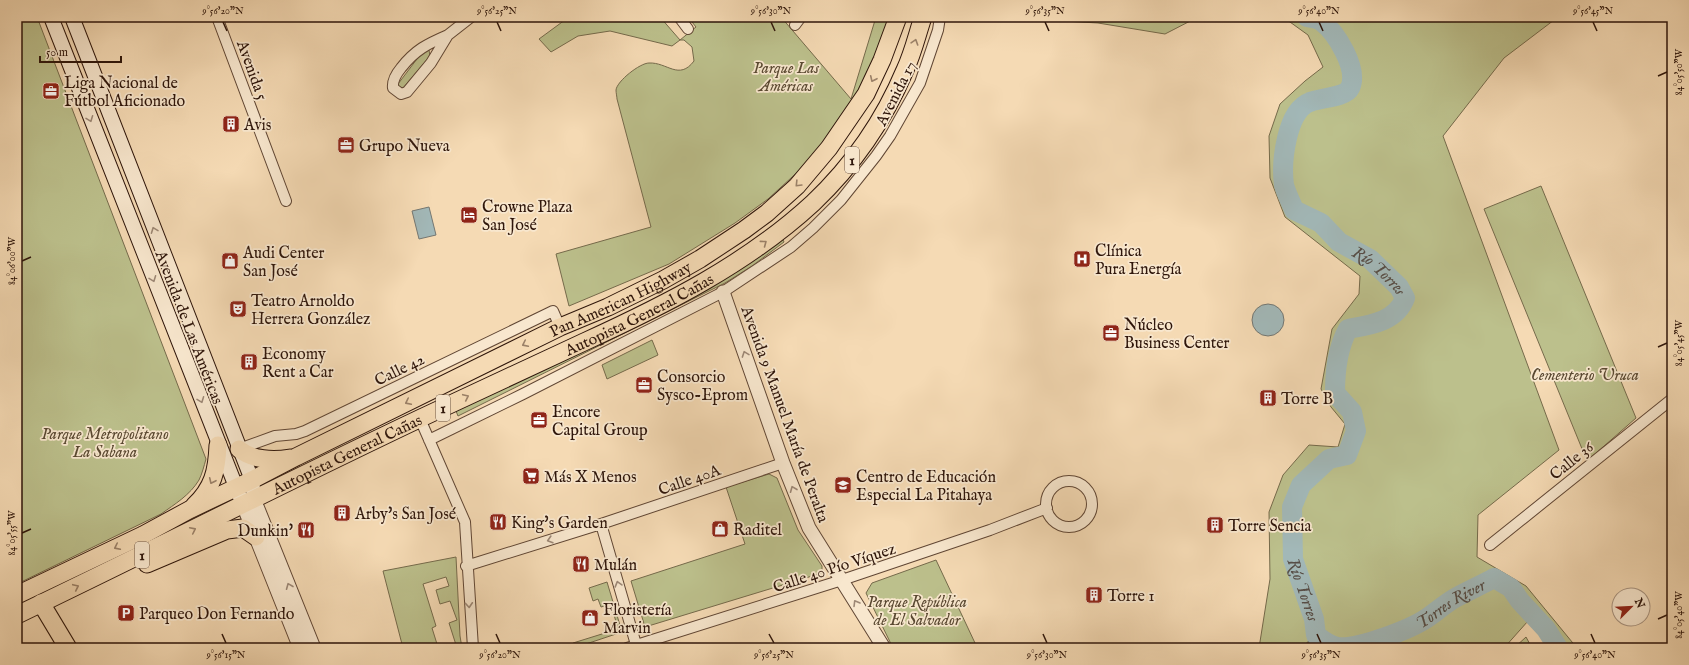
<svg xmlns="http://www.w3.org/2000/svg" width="1689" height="665" viewBox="0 0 1689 665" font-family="'IM FELL English',serif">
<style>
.green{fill:#bcc08c;stroke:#756a4b}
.water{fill:#a2b8b8;stroke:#747772}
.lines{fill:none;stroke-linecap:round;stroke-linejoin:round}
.stream{stroke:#747772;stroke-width:3.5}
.river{stroke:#a2b8b8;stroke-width:20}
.minor-casing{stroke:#604634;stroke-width:12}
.tertiary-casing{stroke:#604634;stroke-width:15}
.secondary-casing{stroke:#2e150a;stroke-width:16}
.trunk-casing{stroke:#2e150a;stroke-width:19}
.minor{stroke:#f8e7ce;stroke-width:10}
.tertiary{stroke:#f8e7ce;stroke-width:13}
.secondary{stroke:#f8e7ce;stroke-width:14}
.trunk{stroke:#f5dab4;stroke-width:17}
.oneway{stroke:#9b8168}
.oneway2{stroke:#9d8876}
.ticks{fill:none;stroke:#2e150a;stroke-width:1.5}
.labels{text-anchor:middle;stroke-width:3.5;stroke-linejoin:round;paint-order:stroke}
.shield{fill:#f8e7ce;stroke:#6b5445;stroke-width:1}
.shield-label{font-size:15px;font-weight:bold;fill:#2e150a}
.park-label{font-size:16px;font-style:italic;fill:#594831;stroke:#f8e7ce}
.street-label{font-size:16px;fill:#2e150a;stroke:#f8e7ce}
.poi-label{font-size:16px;fill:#2e150a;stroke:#f8e7ce;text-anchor:start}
.water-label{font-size:17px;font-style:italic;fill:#574e47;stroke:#f8e7ce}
.neatline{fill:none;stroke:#2e150a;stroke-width:1.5}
.ticks-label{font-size:10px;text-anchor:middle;fill:#2e150a}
</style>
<rect width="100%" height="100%" fill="#f5dab4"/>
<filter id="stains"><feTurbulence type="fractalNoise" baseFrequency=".005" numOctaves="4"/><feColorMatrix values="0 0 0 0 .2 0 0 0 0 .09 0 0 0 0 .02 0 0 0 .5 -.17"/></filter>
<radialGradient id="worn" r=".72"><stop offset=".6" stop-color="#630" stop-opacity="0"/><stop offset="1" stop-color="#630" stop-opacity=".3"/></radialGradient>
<!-- green -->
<path class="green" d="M 17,17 L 37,17 L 206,459 C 204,466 202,474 199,480 C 190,495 175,504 161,514 L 17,584 Z
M 569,17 L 660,17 L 680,40 L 696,27 L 688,17 L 781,17 L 851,99 L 876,17 L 892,17 L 856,100 L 803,167 L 768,199 L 735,223 L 669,264 L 569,306 L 556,254 L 651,227 L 617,99 C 617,97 616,93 616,90 C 617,81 640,63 649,63 C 667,62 679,81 694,61 L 692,47 L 684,40 L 680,40 L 672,46 L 610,31 L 578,36 L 551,52 L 539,39 Z
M 1027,17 L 1198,17 L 1165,34 L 1098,23 L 1028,19 Z
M 1283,17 L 1558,17 L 1504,58 L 1443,136 L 1559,450 L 1478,515 L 1477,557 L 1526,586 L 1577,648 L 1563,648 L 1536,612 L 1504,648 L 1259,648 L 1270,579 L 1269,512 L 1283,475 L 1309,445 L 1338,447 L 1345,424 L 1331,407 L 1321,389 L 1332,329 L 1359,294 L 1360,276 L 1285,217 L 1270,178 L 1269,136 L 1280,104 L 1305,81 L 1323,67 L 1308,35 Z
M 426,49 L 429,50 L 430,56 L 402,89 L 398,86 L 398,84 L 423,51 Z
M 1541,186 L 1636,418 L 1587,461 L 1484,209 Z
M 782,237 L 784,242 L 752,266 L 725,283 L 458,416 L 456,411 Z
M 652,340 L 658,355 L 607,379 L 602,365 Z
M 769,474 L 777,478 L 798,530 L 822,566 L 822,573 L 645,627 L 631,581 L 745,544 L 726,487 Z
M 456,557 L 460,636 L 462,648 L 457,648 L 449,623 L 457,620 L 450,601 L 440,604 L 436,590 L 449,586 L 446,577 L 423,584 L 436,626 L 432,628 L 437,644 L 433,645 L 434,648 L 403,648 L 383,571 Z
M 936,560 L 975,643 L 975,648 L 893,648 L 866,593 L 872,583 Z
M 607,582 L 622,632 L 574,648 L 573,643 L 618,629 L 611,604 L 601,607 L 598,599 L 593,601 L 589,588 Z
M 1526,637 L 1532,648 L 1514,648 Z"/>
<!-- water -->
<path class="water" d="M 429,207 L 436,235 L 419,239 L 412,211 Z
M1252 320a16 16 0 1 1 32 0a16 16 0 1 1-32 0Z"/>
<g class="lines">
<!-- stream -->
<path class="stream" d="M 1304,648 L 1316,635"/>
<!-- river -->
<path class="river" id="s1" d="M 1307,17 C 1311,18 1318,19 1321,21 C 1336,32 1359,69 1350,88 C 1346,97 1319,98 1310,102 C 1286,111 1281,163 1284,185 C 1286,193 1291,202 1294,210 L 1321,223 L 1339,242 L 1370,259 L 1399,287 L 1405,298 C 1396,322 1370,325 1348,329 C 1337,349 1335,371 1335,393 L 1352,412 L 1356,431 L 1347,455 L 1329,459 L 1301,485 L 1292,507 L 1293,559 L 1314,619 L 1316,635 C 1322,640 1329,645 1337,647 C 1357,650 1411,629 1427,618 C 1437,611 1445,604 1455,598 C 1468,591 1481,585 1494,578 L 1511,588 L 1520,601 L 1546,629 L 1558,648"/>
<defs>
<path id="minor" d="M 217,17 L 286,201
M 679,17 L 688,29
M 795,25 L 801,17
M 448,35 L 431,63 L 407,92 L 401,94 L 393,88 C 392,80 396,74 401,68 C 415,50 427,44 448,35 Z
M 448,35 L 471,17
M 420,419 L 465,522 L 473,648
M 429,440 L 523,394 L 723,292 L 791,247 L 813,228 L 841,200 L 876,156 L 890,136 L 920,83 L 938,30 L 940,17
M 239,449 L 275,436 L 296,434 L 305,431 L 553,311 L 560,327
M1046 504a23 23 0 1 1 46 0a23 23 0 1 1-46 0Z
M 601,524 L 637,648
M 1490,545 L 1672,399
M 466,566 L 601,524 L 783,463
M 627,648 L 842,580 L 990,530 L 1047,508"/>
<path id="tertiary" d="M 723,292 L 783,463 L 809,528 L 884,648
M 254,499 L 314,648
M 243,505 L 300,648"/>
<path id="secondary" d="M 51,17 L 240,497
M 72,17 L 252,480 L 254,499"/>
<g id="trunk">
<path d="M 239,449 C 252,460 273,461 290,458"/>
<path d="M 194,506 C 213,488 217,471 218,445"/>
<path d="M 147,564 L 227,530 L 243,528 L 256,537"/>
<path id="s2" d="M 17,595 L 143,535 L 189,510 L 252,480 L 296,457 L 560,327 L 608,307 L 663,280 L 700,259 L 744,230 L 767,213 L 797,186 L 829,148 L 866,94 L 882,60 L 898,17"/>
<path d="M 41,603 L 68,648"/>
<path id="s3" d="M 17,615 C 152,550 286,482 421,418 C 475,393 529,368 584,342 C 665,305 747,264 813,203 C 852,166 884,120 905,70 C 913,53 917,35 923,17"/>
</g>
</defs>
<!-- minor casing -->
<use href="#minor" class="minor-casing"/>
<!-- tertiary casing -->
<use href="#tertiary" class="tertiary-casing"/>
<!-- secondary casing -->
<use href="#secondary" class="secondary-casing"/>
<!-- trunk casing -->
<use href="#trunk" class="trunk-casing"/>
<!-- minor -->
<use href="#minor" class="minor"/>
<!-- tertiary -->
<use href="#tertiary" class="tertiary"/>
<!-- secondary -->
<use href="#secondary" class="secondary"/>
<!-- trunk -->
<use href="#trunk" class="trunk"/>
</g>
<!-- one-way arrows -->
<defs><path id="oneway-chevron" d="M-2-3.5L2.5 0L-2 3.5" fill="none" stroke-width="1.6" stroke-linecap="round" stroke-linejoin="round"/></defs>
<g class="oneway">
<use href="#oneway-chevron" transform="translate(915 42) rotate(-72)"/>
<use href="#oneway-chevron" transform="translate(873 79) rotate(115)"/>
<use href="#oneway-chevron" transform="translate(798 184) rotate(134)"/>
<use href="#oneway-chevron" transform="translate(764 243) rotate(-37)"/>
<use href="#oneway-chevron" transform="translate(525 344) rotate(154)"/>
<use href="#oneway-chevron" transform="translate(466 397) rotate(-25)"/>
<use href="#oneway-chevron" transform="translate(408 402) rotate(154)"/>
<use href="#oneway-chevron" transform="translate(212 481) rotate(115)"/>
<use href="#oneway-chevron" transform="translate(193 530) rotate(-26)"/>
<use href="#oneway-chevron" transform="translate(117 547) rotate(154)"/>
<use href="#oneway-chevron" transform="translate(76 587) rotate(-25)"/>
</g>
<g class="oneway2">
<use href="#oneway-chevron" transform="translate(90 119) rotate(69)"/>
<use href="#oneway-chevron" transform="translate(154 230) rotate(-111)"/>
<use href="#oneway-chevron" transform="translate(153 279) rotate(69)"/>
<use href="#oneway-chevron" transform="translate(745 354) rotate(-110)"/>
<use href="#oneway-chevron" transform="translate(201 400) rotate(69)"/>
<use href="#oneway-chevron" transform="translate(793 489) rotate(-112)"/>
<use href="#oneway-chevron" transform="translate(550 540) rotate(163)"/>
<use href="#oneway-chevron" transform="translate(618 584) rotate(-106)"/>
<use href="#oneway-chevron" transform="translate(289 586) rotate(-112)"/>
<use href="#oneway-chevron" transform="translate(856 603) rotate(-121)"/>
<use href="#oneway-chevron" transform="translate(469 605) rotate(86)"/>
</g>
<!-- ticks -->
<path class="ticks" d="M 223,22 L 227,31M 497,22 L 501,31M 771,22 L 775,31M 1045,22 L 1049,31M 1319,22 L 1323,31M 1593,22 L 1597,31M 1658,76 L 1667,72M 22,261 L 31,257M 1658,347 L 1667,343M 22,533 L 31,529M 1658,619 L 1667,615M 222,634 L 226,643M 496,634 L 500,643M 769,634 L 774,643M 1043,634 L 1047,643M 1317,634 L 1321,643M 1591,634 L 1595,643"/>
<!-- icons -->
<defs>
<symbol id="office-square" viewBox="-11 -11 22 22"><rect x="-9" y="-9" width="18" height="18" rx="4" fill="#8f2418" stroke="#f8e7ce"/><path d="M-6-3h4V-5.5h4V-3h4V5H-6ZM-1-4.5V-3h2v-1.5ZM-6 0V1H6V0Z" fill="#fff"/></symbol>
<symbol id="building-square" viewBox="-11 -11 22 22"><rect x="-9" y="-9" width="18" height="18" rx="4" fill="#8f2418" stroke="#f8e7ce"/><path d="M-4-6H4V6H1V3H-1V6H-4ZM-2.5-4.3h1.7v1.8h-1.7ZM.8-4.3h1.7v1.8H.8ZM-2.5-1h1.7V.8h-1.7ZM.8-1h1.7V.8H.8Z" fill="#fff"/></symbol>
<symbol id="hotel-square" viewBox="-11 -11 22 22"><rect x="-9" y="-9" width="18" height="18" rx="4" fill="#8f2418" stroke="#f8e7ce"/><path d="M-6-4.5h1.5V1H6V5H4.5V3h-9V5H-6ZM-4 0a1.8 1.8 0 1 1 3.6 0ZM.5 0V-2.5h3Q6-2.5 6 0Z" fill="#fff"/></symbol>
<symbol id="hospital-square" viewBox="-11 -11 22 22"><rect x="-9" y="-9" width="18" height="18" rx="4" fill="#8f2418" stroke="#f8e7ce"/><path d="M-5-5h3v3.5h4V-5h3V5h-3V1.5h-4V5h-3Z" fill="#fff"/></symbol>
<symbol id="shop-square" viewBox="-11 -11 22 22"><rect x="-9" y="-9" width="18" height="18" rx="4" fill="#8f2418" stroke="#f8e7ce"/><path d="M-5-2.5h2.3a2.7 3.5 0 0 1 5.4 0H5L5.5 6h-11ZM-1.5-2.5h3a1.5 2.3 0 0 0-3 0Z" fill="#fff"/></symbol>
<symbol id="theatre-square" viewBox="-11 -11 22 22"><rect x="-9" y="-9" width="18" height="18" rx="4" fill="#8f2418" stroke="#f8e7ce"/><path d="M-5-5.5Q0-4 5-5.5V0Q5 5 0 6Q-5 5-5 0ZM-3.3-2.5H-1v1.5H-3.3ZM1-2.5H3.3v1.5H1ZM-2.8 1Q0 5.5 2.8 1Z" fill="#fff"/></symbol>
<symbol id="supermarket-square" viewBox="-11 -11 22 22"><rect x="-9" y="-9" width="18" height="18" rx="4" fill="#8f2418" stroke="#f8e7ce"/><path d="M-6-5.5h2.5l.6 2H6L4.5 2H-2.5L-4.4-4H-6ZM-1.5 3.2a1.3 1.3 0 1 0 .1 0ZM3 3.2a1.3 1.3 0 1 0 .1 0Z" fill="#fff"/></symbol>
<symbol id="school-square" viewBox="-11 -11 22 22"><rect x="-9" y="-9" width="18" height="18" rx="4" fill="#8f2418" stroke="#f8e7ce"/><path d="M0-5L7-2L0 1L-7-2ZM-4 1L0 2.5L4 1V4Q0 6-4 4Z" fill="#fff"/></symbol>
<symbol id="restaurant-square" viewBox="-11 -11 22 22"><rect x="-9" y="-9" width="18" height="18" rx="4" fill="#8f2418" stroke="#f8e7ce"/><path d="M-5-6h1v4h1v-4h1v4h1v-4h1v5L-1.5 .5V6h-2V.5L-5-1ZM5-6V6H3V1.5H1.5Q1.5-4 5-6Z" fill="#fff"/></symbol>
<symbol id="parking-square" viewBox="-11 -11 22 22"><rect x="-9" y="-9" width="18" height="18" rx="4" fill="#8f2418" stroke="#f8e7ce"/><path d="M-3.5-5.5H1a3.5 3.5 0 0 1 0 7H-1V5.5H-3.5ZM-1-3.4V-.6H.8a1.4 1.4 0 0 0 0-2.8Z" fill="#fff"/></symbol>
</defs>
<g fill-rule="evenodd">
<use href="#office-square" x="41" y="81" width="20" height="20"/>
<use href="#building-square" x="221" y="114" width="20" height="20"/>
<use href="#office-square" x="336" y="135" width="20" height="20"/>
<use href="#hotel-square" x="459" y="205" width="20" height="20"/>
<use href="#hospital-square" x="1072" y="249" width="20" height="20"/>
<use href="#shop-square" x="220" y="251" width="20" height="20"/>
<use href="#theatre-square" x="228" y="299" width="20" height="20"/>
<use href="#office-square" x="1101" y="323" width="20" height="20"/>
<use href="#building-square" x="239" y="352" width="20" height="20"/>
<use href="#office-square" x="634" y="375" width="20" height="20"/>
<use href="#building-square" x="1258" y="388" width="20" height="20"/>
<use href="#office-square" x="529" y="410" width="20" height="20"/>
<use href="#supermarket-square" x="521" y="466" width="20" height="20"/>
<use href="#school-square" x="833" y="475" width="20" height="20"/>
<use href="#building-square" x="332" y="503" width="20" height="20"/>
<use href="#restaurant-square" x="488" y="512" width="20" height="20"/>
<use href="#building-square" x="1205" y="515" width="20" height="20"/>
<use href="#shop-square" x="710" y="519" width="20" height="20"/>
<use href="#restaurant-square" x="296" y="520" width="20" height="20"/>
<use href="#restaurant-square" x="571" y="554" width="20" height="20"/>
<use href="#building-square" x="1084" y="585" width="20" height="20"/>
<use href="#parking-square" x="116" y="603" width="20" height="20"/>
<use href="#shop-square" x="580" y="608" width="20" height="20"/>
</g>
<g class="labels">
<!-- shield labels -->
<g class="shield">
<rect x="845" y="147" width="14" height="26" rx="3"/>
<rect x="436" y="395" width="14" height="26" rx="3"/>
<rect x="135" y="542" width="14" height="26" rx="3"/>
</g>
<g class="shield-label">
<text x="852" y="165">1</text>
<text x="443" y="413">1</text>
<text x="142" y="560">1</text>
</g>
<!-- park labels -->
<g class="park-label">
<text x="786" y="73">Parque Las<tspan x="786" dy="18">Américas</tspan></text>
<text x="1585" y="380">Cementerio Uruca</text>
<text x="105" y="439">Parque Metropolitano<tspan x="105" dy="18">La Sabana</tspan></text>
<text x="917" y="607">Parque República<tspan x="917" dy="18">de El Salvador</tspan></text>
</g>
<!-- street labels -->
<g class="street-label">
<text transform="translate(253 70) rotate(70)" y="6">Avenida 5</text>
<text transform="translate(895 93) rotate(-63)" y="6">Avenida 17</text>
<text dy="6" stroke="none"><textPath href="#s2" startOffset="672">Pan American Highway</textPath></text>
<text dy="6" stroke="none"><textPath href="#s3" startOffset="691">Autopista General Cañas</textPath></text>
<text transform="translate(190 327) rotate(69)" y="6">Avenida de Las Américas</text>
<text transform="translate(399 369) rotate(-26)" y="6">Calle 42</text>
<text transform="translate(786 414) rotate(70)" y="6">Avenida 9 Manuel María de Peralta</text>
<text dy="6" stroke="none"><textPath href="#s3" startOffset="367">Autopista General Cañas</textPath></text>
<text transform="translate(1571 460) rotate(-39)" y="6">Calle 36</text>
<text transform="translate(689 479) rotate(-19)" y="6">Calle 40A</text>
<text transform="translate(834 567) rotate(-18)" y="6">Calle 40 Pío Víquez</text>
</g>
<!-- poi labels -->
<g class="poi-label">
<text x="64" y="88">Liga Nacional de<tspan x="64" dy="18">Fútbol Aficionado</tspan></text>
<text x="244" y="130">Avis</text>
<text x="359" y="151">Grupo Nueva</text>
<text x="482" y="212">Crowne Plaza<tspan x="482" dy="18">San José</tspan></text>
<text x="1095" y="256">Clínica<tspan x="1095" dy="18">Pura Energía</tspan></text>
<text x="243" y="258">Audi Center<tspan x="243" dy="18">San José</tspan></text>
<text x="251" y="306">Teatro Arnoldo<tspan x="251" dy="18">Herrera González</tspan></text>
<text x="1124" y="330">Núcleo<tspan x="1124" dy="18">Business Center</tspan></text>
<text x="262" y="359">Economy<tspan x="262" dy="18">Rent a Car</tspan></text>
<text x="657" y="382">Consorcio<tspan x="657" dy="18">Sysco-Eprom</tspan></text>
<text x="1281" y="404">Torre B</text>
<text x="552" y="417">Encore<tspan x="552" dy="18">Capital Group</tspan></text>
<text x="544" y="482">Más X Menos</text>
<text x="856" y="482">Centro de Educación<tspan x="856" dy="18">Especial La Pitahaya</tspan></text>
<text x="355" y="519">Arby's San José</text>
<text x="511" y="528">King's Garden</text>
<text x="1228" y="531">Torre Sencia</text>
<text x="733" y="535">Raditel</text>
<text x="293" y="536" text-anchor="end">Dunkin'</text>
<text x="594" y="570">Mulán</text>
<text x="1107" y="601">Torre 1</text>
<text x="603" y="615">Floristería<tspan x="603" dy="18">Marvin</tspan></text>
<text x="139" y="619">Parqueo Don Fernando</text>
</g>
<!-- water labels -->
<g class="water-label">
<text dy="6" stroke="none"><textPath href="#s1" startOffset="359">Río Torres</textPath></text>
<text dy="6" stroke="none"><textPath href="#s1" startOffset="767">Río Torres</textPath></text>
<text dy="6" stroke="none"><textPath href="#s1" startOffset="962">Torres River</textPath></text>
</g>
</g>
<!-- margin -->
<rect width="1689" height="665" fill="none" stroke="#f5dab4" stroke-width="44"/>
<!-- north arrow -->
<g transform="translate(1631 607) rotate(66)"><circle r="19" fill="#f8e7ce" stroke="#a79380"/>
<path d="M0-3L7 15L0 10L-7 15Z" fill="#8f2418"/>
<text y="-6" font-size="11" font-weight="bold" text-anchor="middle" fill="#2e150a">N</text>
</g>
<!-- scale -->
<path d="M40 56v6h81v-6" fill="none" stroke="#2e150a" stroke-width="2"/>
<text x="46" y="56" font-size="12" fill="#2e150a" stroke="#f8e7ce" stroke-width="3" paint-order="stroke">50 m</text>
<rect x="22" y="22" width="1645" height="621" class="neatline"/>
<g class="ticks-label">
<text x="223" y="14">9°56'20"N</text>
<text x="497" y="14">9°56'25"N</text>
<text x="771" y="14">9°56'30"N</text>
<text x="1045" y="14">9°56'35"N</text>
<text x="1319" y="14">9°56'40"N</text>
<text x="1593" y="14">9°56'45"N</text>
<text transform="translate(1678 72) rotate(-90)" y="4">84°05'50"W</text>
<text transform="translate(11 261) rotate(-90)" y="4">84°06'00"W</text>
<text transform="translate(1678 343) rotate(-90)" y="4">84°05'45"W</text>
<text transform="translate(11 533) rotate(-90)" y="4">84°05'55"W</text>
<text transform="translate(1678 615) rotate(-90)" y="4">84°05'40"W</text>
<text x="226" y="658">9°56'15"N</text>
<text x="500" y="658">9°56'20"N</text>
<text x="774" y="658">9°56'25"N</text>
<text x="1047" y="658">9°56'30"N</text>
<text x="1321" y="658">9°56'35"N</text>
<text x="1595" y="658">9°56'40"N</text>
</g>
<rect width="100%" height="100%" filter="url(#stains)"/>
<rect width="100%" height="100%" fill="url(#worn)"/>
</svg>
